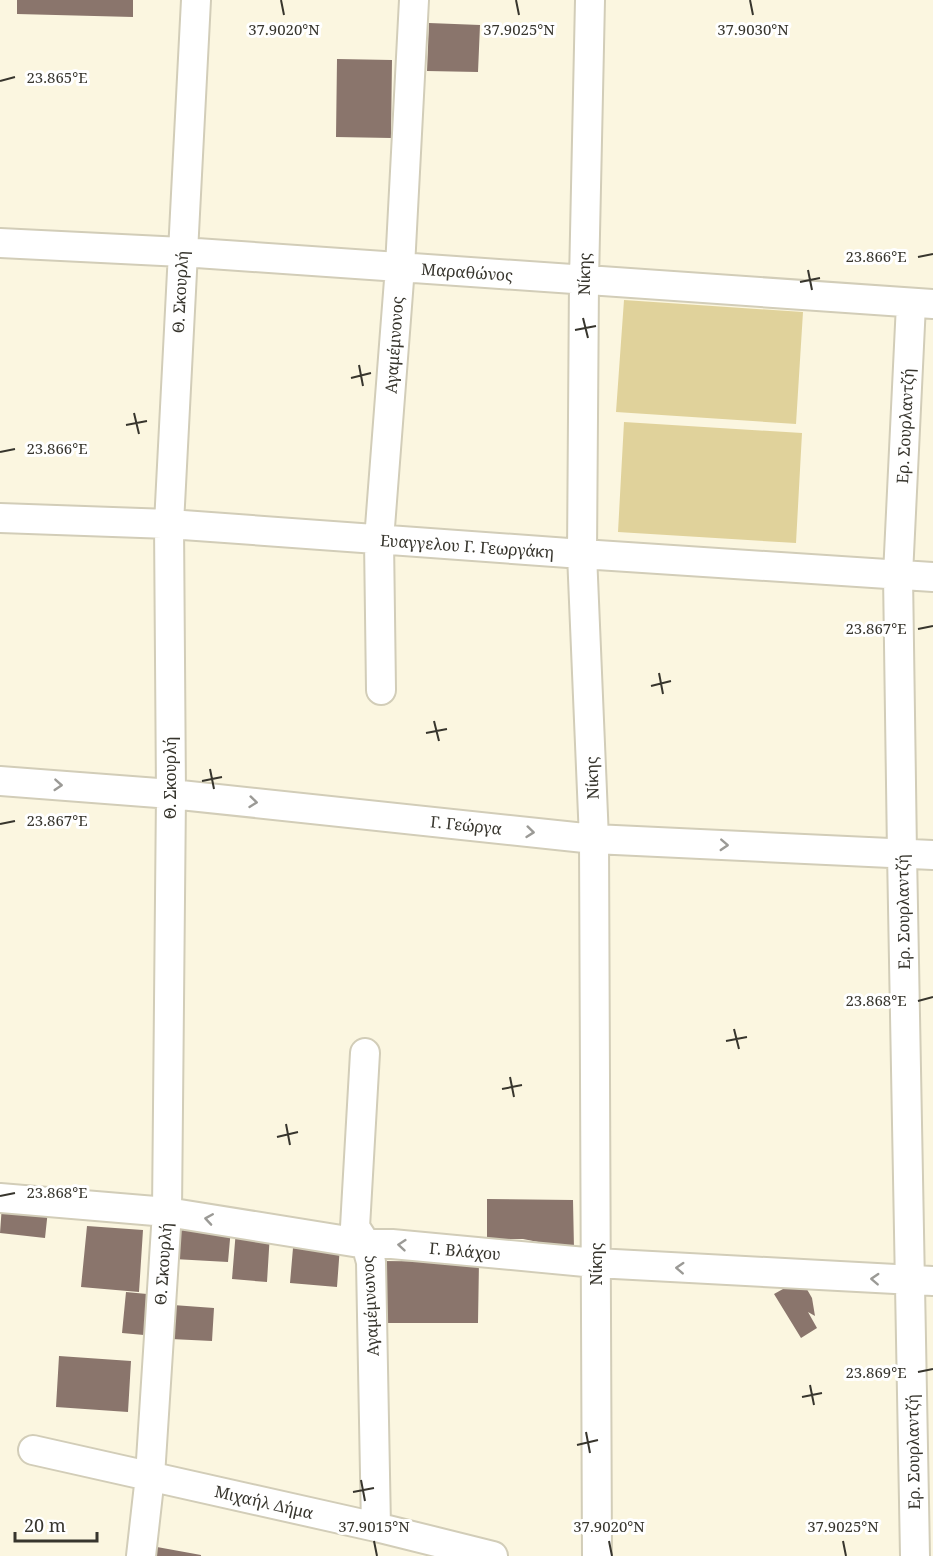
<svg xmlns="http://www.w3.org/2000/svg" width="933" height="1556" viewBox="0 0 933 1556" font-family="'Noto Serif',serif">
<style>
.green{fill:#e0d29b}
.building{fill:#8a756c}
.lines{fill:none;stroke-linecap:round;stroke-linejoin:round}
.minor-casing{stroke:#d2cdb8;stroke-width:32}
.minor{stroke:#fff;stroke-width:28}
.oneway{stroke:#9b9a96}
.ticks{fill:none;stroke:#37352d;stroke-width:2}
.labels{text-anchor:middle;stroke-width:6;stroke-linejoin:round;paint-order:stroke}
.street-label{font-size:16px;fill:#37352d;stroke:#fff}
.ticks-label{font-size:15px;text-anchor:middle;fill:#37352d;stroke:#fff;stroke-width:6;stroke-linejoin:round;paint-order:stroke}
</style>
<rect width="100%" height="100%" fill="#fbf6e0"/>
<!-- green -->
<path class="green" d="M 624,300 L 803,312 L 796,424 L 616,412 Z
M 624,422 L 802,433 L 796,543 L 618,532 Z"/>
<!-- building -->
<path class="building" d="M 17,0 L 133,0 L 133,17 L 17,14 Z
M 429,23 L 480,25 L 478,72 L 427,71 Z
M 337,59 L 392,60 L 391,138 L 336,137 Z
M 487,1199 L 573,1200 L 574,1249 L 523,1239 L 487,1239 Z
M 2,1205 L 48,1210 L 45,1238 L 0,1233 Z
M 177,1224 L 231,1228 L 228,1262 L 174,1259 Z
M 87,1226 L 143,1230 L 139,1292 L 81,1287 Z
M 236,1230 L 270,1233 L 267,1282 L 232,1279 Z
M 340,1246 L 337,1287 L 290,1283 L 293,1248 L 317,1250 Z
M 382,1261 L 479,1262 L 478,1323 L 382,1323 Z
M 801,1279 L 812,1298 L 815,1316 L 808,1312 L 817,1328 L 801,1338 L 774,1294 Z
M 126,1292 L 147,1294 L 144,1335 L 122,1333 Z
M 173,1305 L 214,1308 L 212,1341 L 171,1339 Z
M 59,1356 L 131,1361 L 128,1412 L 56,1407 Z
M 157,1547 L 201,1555 L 201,1556 L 156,1556 Z"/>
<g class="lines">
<defs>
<path id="minor" d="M 590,0 L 584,281 L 582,554 L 594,839 L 597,1556
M 0,243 L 182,252 L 933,304
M 911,304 L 898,575 L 902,853 L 915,1556
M 0,518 L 169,524 L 582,554 L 933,577
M 381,690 L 379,540 L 400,267 L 414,0
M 0,781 L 171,794 L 594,839 L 933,855
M 365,1053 L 355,1227 L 366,1244 L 371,1262 L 376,1527
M 0,1198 L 167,1212 L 366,1244 L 392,1244 L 596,1263 L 933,1281
M 33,1450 L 376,1527 L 493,1556
M 141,1556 L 150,1476 L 167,1212 L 171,794 L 169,524 L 196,0"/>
</defs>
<!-- minor casing -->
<use href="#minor" class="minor-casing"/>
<!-- minor -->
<use href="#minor" class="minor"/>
</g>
<!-- one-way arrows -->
<defs><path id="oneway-chevron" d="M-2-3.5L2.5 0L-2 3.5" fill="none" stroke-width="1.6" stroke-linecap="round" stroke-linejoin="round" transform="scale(1.5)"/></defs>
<g class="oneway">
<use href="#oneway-chevron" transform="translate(58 785) rotate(4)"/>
<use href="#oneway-chevron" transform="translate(253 802) rotate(6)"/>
<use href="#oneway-chevron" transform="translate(530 832) rotate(6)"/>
<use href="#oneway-chevron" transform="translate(724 845) rotate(3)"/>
<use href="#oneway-chevron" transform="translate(209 1219) rotate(-171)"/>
<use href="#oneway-chevron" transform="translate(402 1245) rotate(-175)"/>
<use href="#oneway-chevron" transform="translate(680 1268) rotate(-177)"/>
<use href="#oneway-chevron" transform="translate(875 1279) rotate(-177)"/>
</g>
<!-- ticks -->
<path class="ticks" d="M 281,0 L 284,15M 516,0 L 519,15M 750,0 L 753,15M 0,81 L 15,77M 918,257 L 933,254M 808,270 L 812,290M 800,282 L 820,278M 583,318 L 588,338M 575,330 L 596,326M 359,365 L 363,386M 351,378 L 371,373M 134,413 L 139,434M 126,425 L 147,421M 0,452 L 15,449M 918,629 L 933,626M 659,673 L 663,694M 651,686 L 671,681M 434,721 L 439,741M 426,733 L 447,729M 210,769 L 214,789M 202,781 L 222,777M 0,824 L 15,821M 918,1001 L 933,997M 734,1029 L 739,1049M 726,1041 L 747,1037M 510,1077 L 514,1097M 502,1089 L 522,1085M 286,1124 L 290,1145M 277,1137 L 298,1132M 0,1196 L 15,1193M 918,1372 L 933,1369M 810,1385 L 814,1405M 802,1397 L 822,1393M 586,1432 L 590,1453M 577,1445 L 598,1440M 361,1480 L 365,1501M 353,1492 L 374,1488M 374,1541 L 377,1556M 609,1541 L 612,1556M 843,1541 L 846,1556"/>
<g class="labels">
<!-- street labels -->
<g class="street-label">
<text transform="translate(467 272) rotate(4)" y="6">Μαραθώνος</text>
<text transform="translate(584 274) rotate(-89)" y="6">Νίκης</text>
<text transform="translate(180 292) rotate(-87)" y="6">Θ. Σκουρλή</text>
<text transform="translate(394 345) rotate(-86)" y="6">Αγαμέμνονος</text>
<text transform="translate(905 426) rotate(-87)" y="6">Ερ. Σουρλαντζή</text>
<text transform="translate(467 546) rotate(4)" y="6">Ευαγγελου Γ. Γεωργάκη</text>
<text transform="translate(170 778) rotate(-90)" y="6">Θ. Σκουρλή</text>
<text transform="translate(592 778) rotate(-92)" y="6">Νίκης</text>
<text transform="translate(466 825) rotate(6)" y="6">Γ. Γεώργα</text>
<text transform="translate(903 912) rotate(-91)" y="6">Ερ. Σουρλαντζή</text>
<text transform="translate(465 1251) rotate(5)" y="6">Γ. Βλάχου</text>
<text transform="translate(163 1264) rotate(-86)" y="6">Θ. Σκουρλή</text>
<text transform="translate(596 1264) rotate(-90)" y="6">Νίκης</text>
<text transform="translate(370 1306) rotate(-93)" y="6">Αγαμέμνωνος</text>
<text transform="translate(913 1452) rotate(-91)" y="6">Ερ. Σουρλαντζή</text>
<text transform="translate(264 1502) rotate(13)" y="6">Μιχαήλ Δήμα</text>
</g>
</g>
<g class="ticks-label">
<text x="284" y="35">37.9020°N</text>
<text x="519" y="35">37.9025°N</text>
<text x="753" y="35">37.9030°N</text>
<text x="57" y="83">23.865°E</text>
<text x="876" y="262">23.866°E</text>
<text x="57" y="454">23.866°E</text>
<text x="876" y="634">23.867°E</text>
<text x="57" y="826">23.867°E</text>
<text x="876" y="1006">23.868°E</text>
<text x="57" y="1198">23.868°E</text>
<text x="876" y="1378">23.869°E</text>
<text x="374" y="1532">37.9015°N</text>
<text x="609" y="1532">37.9020°N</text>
<text x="843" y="1532">37.9025°N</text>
</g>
<!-- scale -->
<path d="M15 1532v9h82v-9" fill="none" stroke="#37352d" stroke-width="3"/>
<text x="24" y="1532" font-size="18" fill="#37352d" stroke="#ffffff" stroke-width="4.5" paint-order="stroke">20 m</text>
</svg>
